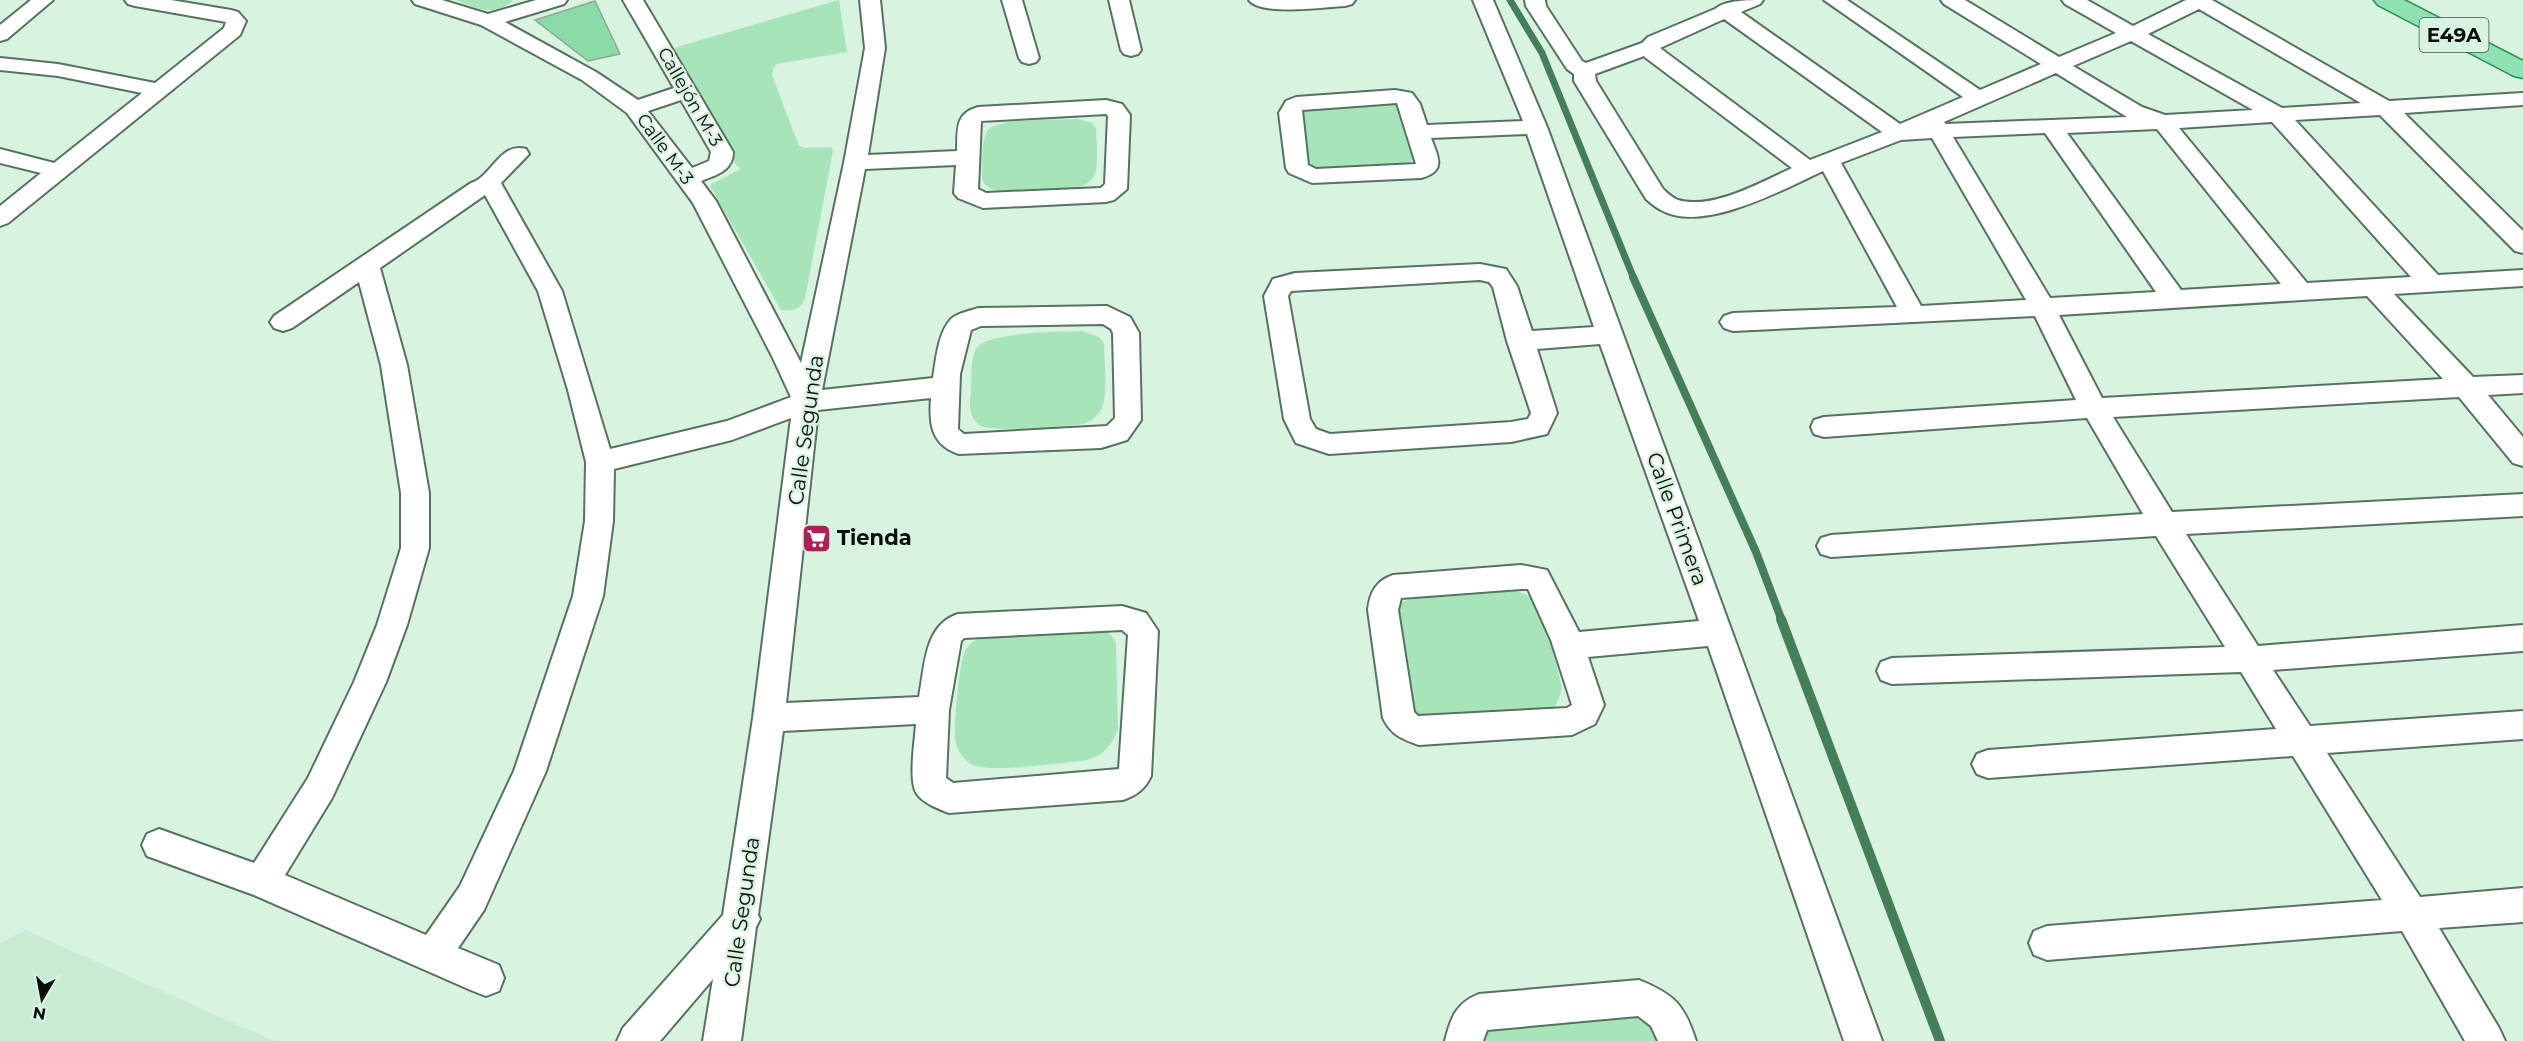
<svg xmlns="http://www.w3.org/2000/svg" width="2523" height="1041" viewBox="0 0 2523 1041" font-family="Montserrat,sans-serif">
<style>
.built{fill:#c8ebd2}
.green{fill:#a6e4ba}
.lines{fill:none;stroke-linecap:round;stroke-linejoin:round}
.stream-far2{stroke:#457f5a;stroke-width:7}
.stream-far1{stroke:#457f5a;stroke-width:8}
.stream{stroke:#457f5a;stroke-width:10}
.building{fill:#8bdba7;stroke:#8da895;stroke-width:1.5}
.minor-casing{stroke:#587260;stroke-width:4}
.primary-casing{stroke:#2d8b56;stroke-width:3}
.minor{fill:#fff;fill-rule:evenodd}
.primary{fill:#8ee2b3;fill-rule:evenodd}
.labels{text-anchor:middle;stroke-width:4.5;stroke-linejoin:round;paint-order:stroke}
.far-street-label{font-size:18px;fill:#050e08;stroke:#d8f4e0}
.shield{fill:#d8f4e0;stroke:#445349;stroke-width:1.5}
.shield-label{font-size:20px;font-weight:bold;fill:#050e08}
.street-label{font-size:21px;fill:#050e08;stroke:#d8f4e0}
.poi-label{font-size:21px;font-weight:bold;fill:#050e08;stroke:#d8f4e0;text-anchor:start}
</style>
<rect width="100%" height="100%" fill="#d8f4e0"/>
<!-- built -->
<path class="built" d="M 25,930 L 274,1041 L 0,1041 L 0,943 Z"/>
<!-- green -->
<path class="green" d="M 456,0 L 513,0 C 496,18 475,8 456,0 Z
M 839,0 L 847,52 L 777,64 L 773,69 L 772,75 L 799,146 L 804,148 L 831,147 L 833,151 L 805,298 C 800,310 794,311 781,310 L 710,186 L 713,183 L 741,169 L 736,165 L 673,50 L 677,47 Z
M 1394,102 L 1401,105 L 1415,157 L 1405,166 L 1318,169 C 1297,157 1301,134 1299,113 L 1303,108 Z
M 1078,119 L 1092,123 L 1096,128 C 1096,139 1100,169 1093,178 C 1091,181 1086,184 1082,186 C 1072,190 1000,193 991,189 C 979,183 982,172 982,161 C 983,151 982,138 988,130 C 998,118 1060,120 1078,119 Z
M 1082,331 L 1099,337 L 1104,343 C 1104,359 1109,399 1100,411 C 1097,416 1091,421 1086,423 C 1073,427 991,432 981,426 C 967,418 970,403 971,390 C 972,377 970,360 976,349 C 987,331 1061,332 1082,331 Z
M 1512,589 L 1534,598 L 1541,606 L 1562,687 C 1560,699 1556,706 1548,715 L 1426,722 L 1413,712 L 1393,624 L 1399,604 L 1414,597 Z
M 1101,629 L 1111,635 L 1116,643 L 1118,729 C 1111,748 1102,757 1082,761 C 1057,763 993,773 973,765 C 964,761 956,749 955,739 C 954,725 959,660 966,649 C 971,641 979,638 988,635 Z
M 1619,1005 C 1637,1014 1653,1019 1659,1041 L 1475,1041 L 1481,1028 Z"/>
<g class="lines">
<!-- stream-far2 -->
<path class="stream-far2" d="M 1510,0 L 1542,53 L 1634,279"/>
<!-- stream-far1 -->
<path class="stream-far1" d="M 1633,277 L 1756,552 L 1782,621"/>
<!-- stream -->
<path class="stream" d="M 1781,619 L 1940,1041"/>
</g>
<!-- building -->
<path class="building" d="M 595,1 L 620,54 L 588,61 L 535,20 Z"/>
<g class="lines">
<defs>
<path id="minor" d="M 31,0 L 53,0 L 7,39 L 0,41 L 0,25 Z
M 125,0 L 171,0 L 231,10 L 238,12 L 246,21 L 240,35 L 8,223 L 0,226 L 0,206 L 41,173 L 0,163 L 0,149 L 54,163 L 142,93 L 58,76 L 0,70 L 0,58 L 58,64 L 155,83 L 224,28 L 226,22 L 135,6 L 128,4 Z
M 412,0 L 442,0 L 488,14 L 536,0 L 567,0 L 564,4 L 505,22 L 596,72 L 638,100 L 674,88 L 623,0 L 643,0 L 733,152 C 733,171 716,175 701,181 L 716,201 L 801,363 L 844,163 L 865,48 L 860,0 L 880,0 L 885,48 L 868,155 L 957,151 C 958,130 954,114 978,107 L 1106,100 L 1122,104 L 1130,115 L 1127,189 L 1114,200 L 1106,202 L 983,208 L 958,198 L 954,193 L 956,165 L 865,169 L 822,390 L 933,378 C 936,360 938,333 951,319 C 957,313 970,311 978,308 L 1107,306 L 1130,317 L 1139,333 L 1141,420 L 1127,440 L 1101,448 L 959,454 C 931,445 929,423 931,398 L 818,410 L 786,703 L 919,697 C 925,666 924,625 958,614 L 1122,606 L 1146,613 L 1158,631 L 1151,776 C 1145,789 1137,795 1123,800 L 949,813 C 939,809 923,803 917,794 C 908,782 915,740 916,724 L 783,731 L 758,915 L 760,919 L 756,927 L 741,1041 L 703,1041 L 713,979 L 660,1041 L 617,1041 L 623,1028 L 723,915 L 753,718 L 791,418 L 732,440 L 614,469 L 613,521 L 603,596 L 546,771 L 484,910 L 458,948 L 499,965 L 504,978 L 499,991 L 486,996 L 473,991 L 254,895 L 147,856 L 142,845 L 147,834 L 159,829 L 254,863 L 308,778 L 354,682 L 377,625 L 401,548 L 401,493 L 381,365 L 359,282 L 292,328 L 283,331 L 274,328 L 270,322 L 274,316 L 471,183 C 492,177 499,142 526,149 L 529,154 L 501,183 L 562,291 L 610,449 L 727,421 L 791,397 L 772,356 L 693,203 L 627,113 L 582,80 L 481,25 L 415,4 ZM 681,100 L 711,152 L 709,161 L 692,168 L 648,111 ZM 1106,114 L 1108,116 L 1105,184 L 1101,188 L 986,193 L 978,189 L 981,121 ZM 485,195 L 538,291 L 568,390 L 586,462 L 585,521 L 573,596 L 514,771 L 460,886 L 426,935 L 285,875 L 332,798 L 386,682 L 407,625 L 429,548 L 429,493 L 407,365 L 380,268 ZM 1103,324 L 1111,329 L 1113,333 L 1115,418 L 1107,426 L 964,434 L 958,429 L 960,374 L 971,330 L 981,326 ZM 1122,630 L 1128,635 L 1119,769 L 953,783 L 946,778 L 949,710 L 961,641 L 964,638 Z
M 1002,0 L 1022,0 L 1039,58 L 1036,62 L 1029,64 L 1022,62 L 1019,58 Z
M 1109,0 L 1129,0 L 1141,50 L 1138,54 L 1131,56 L 1124,54 L 1121,50 Z
M 1249,0 L 1355,0 L 1352,4 L 1345,6 C 1326,7 1260,16 1249,0 Z
M 1473,0 L 1493,0 L 1547,127 L 1882,1041 L 1844,1041 L 1708,646 L 1588,657 L 1604,705 L 1595,724 L 1572,735 L 1419,745 C 1402,739 1391,735 1383,718 L 1368,610 C 1370,592 1376,581 1393,575 L 1521,565 L 1547,570 L 1579,632 L 1699,621 L 1600,344 L 1537,349 L 1557,413 L 1547,434 L 1511,442 L 1329,454 L 1296,443 L 1284,419 L 1264,296 L 1273,279 L 1295,273 L 1480,264 L 1506,269 L 1517,286 L 1532,331 L 1594,327 L 1527,134 L 1431,138 C 1438,157 1447,171 1421,178 L 1312,183 L 1289,173 L 1286,168 L 1279,113 L 1286,101 L 1296,97 L 1395,90 L 1412,93 L 1420,104 L 1427,125 L 1523,121 ZM 1397,103 L 1416,164 L 1316,169 L 1308,165 L 1302,110 ZM 1480,280 L 1489,282 L 1493,287 L 1507,341 L 1531,413 L 1528,419 L 1511,422 L 1330,434 L 1316,429 L 1310,419 L 1288,296 L 1291,291 ZM 1521,589 L 1528,589 L 1551,640 L 1572,705 L 1567,708 L 1418,716 L 1414,712 L 1398,610 L 1401,598 Z
M 1525,0 L 1545,0 L 1546,6 L 1582,61 L 1586,63 L 1642,43 L 1648,37 L 1715,9 C 1726,0 1748,0 1763,0 L 1760,4 L 1741,12 L 1900,124 L 1963,97 L 1824,0 L 1847,0 L 1980,90 L 2041,64 L 1944,4 L 1941,0 L 1965,0 L 2059,57 L 2116,33 L 2065,4 L 2062,0 L 2087,0 L 2133,26 L 2186,0 L 2212,0 L 2389,101 L 2523,93 L 2523,105 L 2404,113 L 2523,231 L 2523,253 L 2515,251 L 2380,115 L 2295,120 L 2438,275 L 2523,270 L 2523,286 L 2394,294 L 2473,377 L 2523,375 L 2523,393 L 2488,395 L 2523,437 L 2523,466 L 2513,463 L 2459,397 L 2113,417 L 2172,512 L 2523,494 L 2523,516 L 2186,534 L 2258,646 L 2523,625 L 2523,651 L 2273,670 L 2310,726 L 2523,711 L 2523,739 L 2327,753 L 2420,897 L 2523,888 L 2523,922 L 2439,928 L 2499,1028 L 2505,1041 L 2465,1041 L 2402,931 L 2047,960 L 2034,955 L 2029,943 L 2034,931 L 2047,926 L 2382,900 L 2293,756 L 1988,778 L 1977,774 L 1972,764 L 1977,754 L 1988,750 L 2276,729 L 2241,672 L 1892,684 L 1881,680 L 1877,671 L 1881,662 L 1892,658 L 2225,647 L 2156,536 L 1831,557 L 1821,554 L 1817,546 L 1821,538 L 1831,535 L 2143,514 L 2087,418 L 1824,437 L 1814,434 L 1811,427 L 1814,420 L 1824,417 L 2076,400 L 2035,316 L 1733,331 L 1724,328 L 1720,322 L 1724,316 L 1733,313 L 1897,307 L 1823,171 C 1784,189 1703,234 1661,210 C 1655,207 1651,203 1646,199 L 1574,81 L 1574,74 L 1567,69 L 1526,6 ZM 2199,9 L 2361,103 L 2282,108 L 2148,34 ZM 1724,19 L 1882,132 L 1810,160 L 1660,48 ZM 2131,41 L 2253,110 L 2165,115 L 2142,107 L 2073,66 ZM 1644,56 L 1646,58 L 1792,168 C 1761,182 1713,210 1678,200 C 1673,198 1667,193 1663,189 L 1596,81 L 1595,74 ZM 2056,73 L 2127,117 L 1946,124 L 1944,122 ZM 2272,122 L 2411,277 L 2307,283 L 2179,128 ZM 2157,129 L 2281,284 L 2181,290 L 2067,133 ZM 2045,133 L 2156,292 L 2050,298 L 1953,137 ZM 1932,138 L 2026,300 L 1921,306 L 1841,163 L 1901,140 ZM 2367,296 L 2443,379 L 2102,398 L 2059,315 Z
M 1639,980 C 1675,995 1684,1004 1696,1041 L 1658,1041 L 1651,1026 L 1638,1016 L 1487,1030 L 1483,1041 L 1445,1041 C 1451,1017 1456,1003 1479,994 Z"/>
<path id="primary" d="M 2374,0 L 2404,0 L 2523,61 L 2523,78 L 2514,76 L 2378,5 Z"/>
</defs>
<!-- minor casing -->
<use href="#minor" class="minor-casing"/>
<!-- primary casing -->
<use href="#primary" class="primary-casing"/>
<!-- minor -->
<use href="#minor" class="minor"/>
<!-- primary -->
<use href="#primary" class="primary"/>
</g>
<!-- icons -->
<defs>
<symbol id="supermarket-square" viewBox="-11 -11 22 22"><rect x="-9" y="-9" width="18" height="18" rx="4" fill="#af2057" stroke="#d8f4e0"/><path d="M-6-5.5h2.5l.6 2H6L4.5 2H-2.5L-4.4-4H-6ZM-1.5 3.2a1.3 1.3 0 1 0 .1 0ZM3 3.2a1.3 1.3 0 1 0 .1 0Z" fill="#fff"/></symbol>
</defs>
<g fill-rule="evenodd">
<use href="#supermarket-square" x="800" y="522" width="33" height="33"/>
</g>
<g class="labels">
<!-- far-street labels -->
<g class="far-street-label">
<text transform="translate(690 97) rotate(60)" y="6">Callejón M-3</text>
<text transform="translate(665 149) rotate(54)" y="6">Calle M-3</text>
</g>
<!-- shield labels -->
<rect class="shield" x="2419.5" y="18" width="69" height="34" rx="4.5"/>
<g class="shield-label">
<text x="2454" y="42">E49A</text>
</g>
<!-- street labels -->
<g class="street-label">
<text transform="translate(806 430) rotate(-82)" y="7">Calle Segunda</text>
<text transform="translate(1677 519) rotate(70)" y="7">Calle Primera</text>
<text transform="translate(742 912) rotate(-82)" y="7">Calle Segunda</text>
</g>
<!-- poi labels -->
<g class="poi-label">
<text x="837" y="545">Tienda</text>
</g>
</g>
<!-- north arrow -->
<g transform="translate(42 999) rotate(190)" stroke="#d8f4e0" stroke-width="4.5" paint-order="stroke">
<path d="M0-4.5L10 22L0 15L-10 22Z" fill="#050e08"/>
<text y="-9" font-size="16" font-weight="bold" text-anchor="middle" fill="#050e08">N</text>
</g>
</svg>
